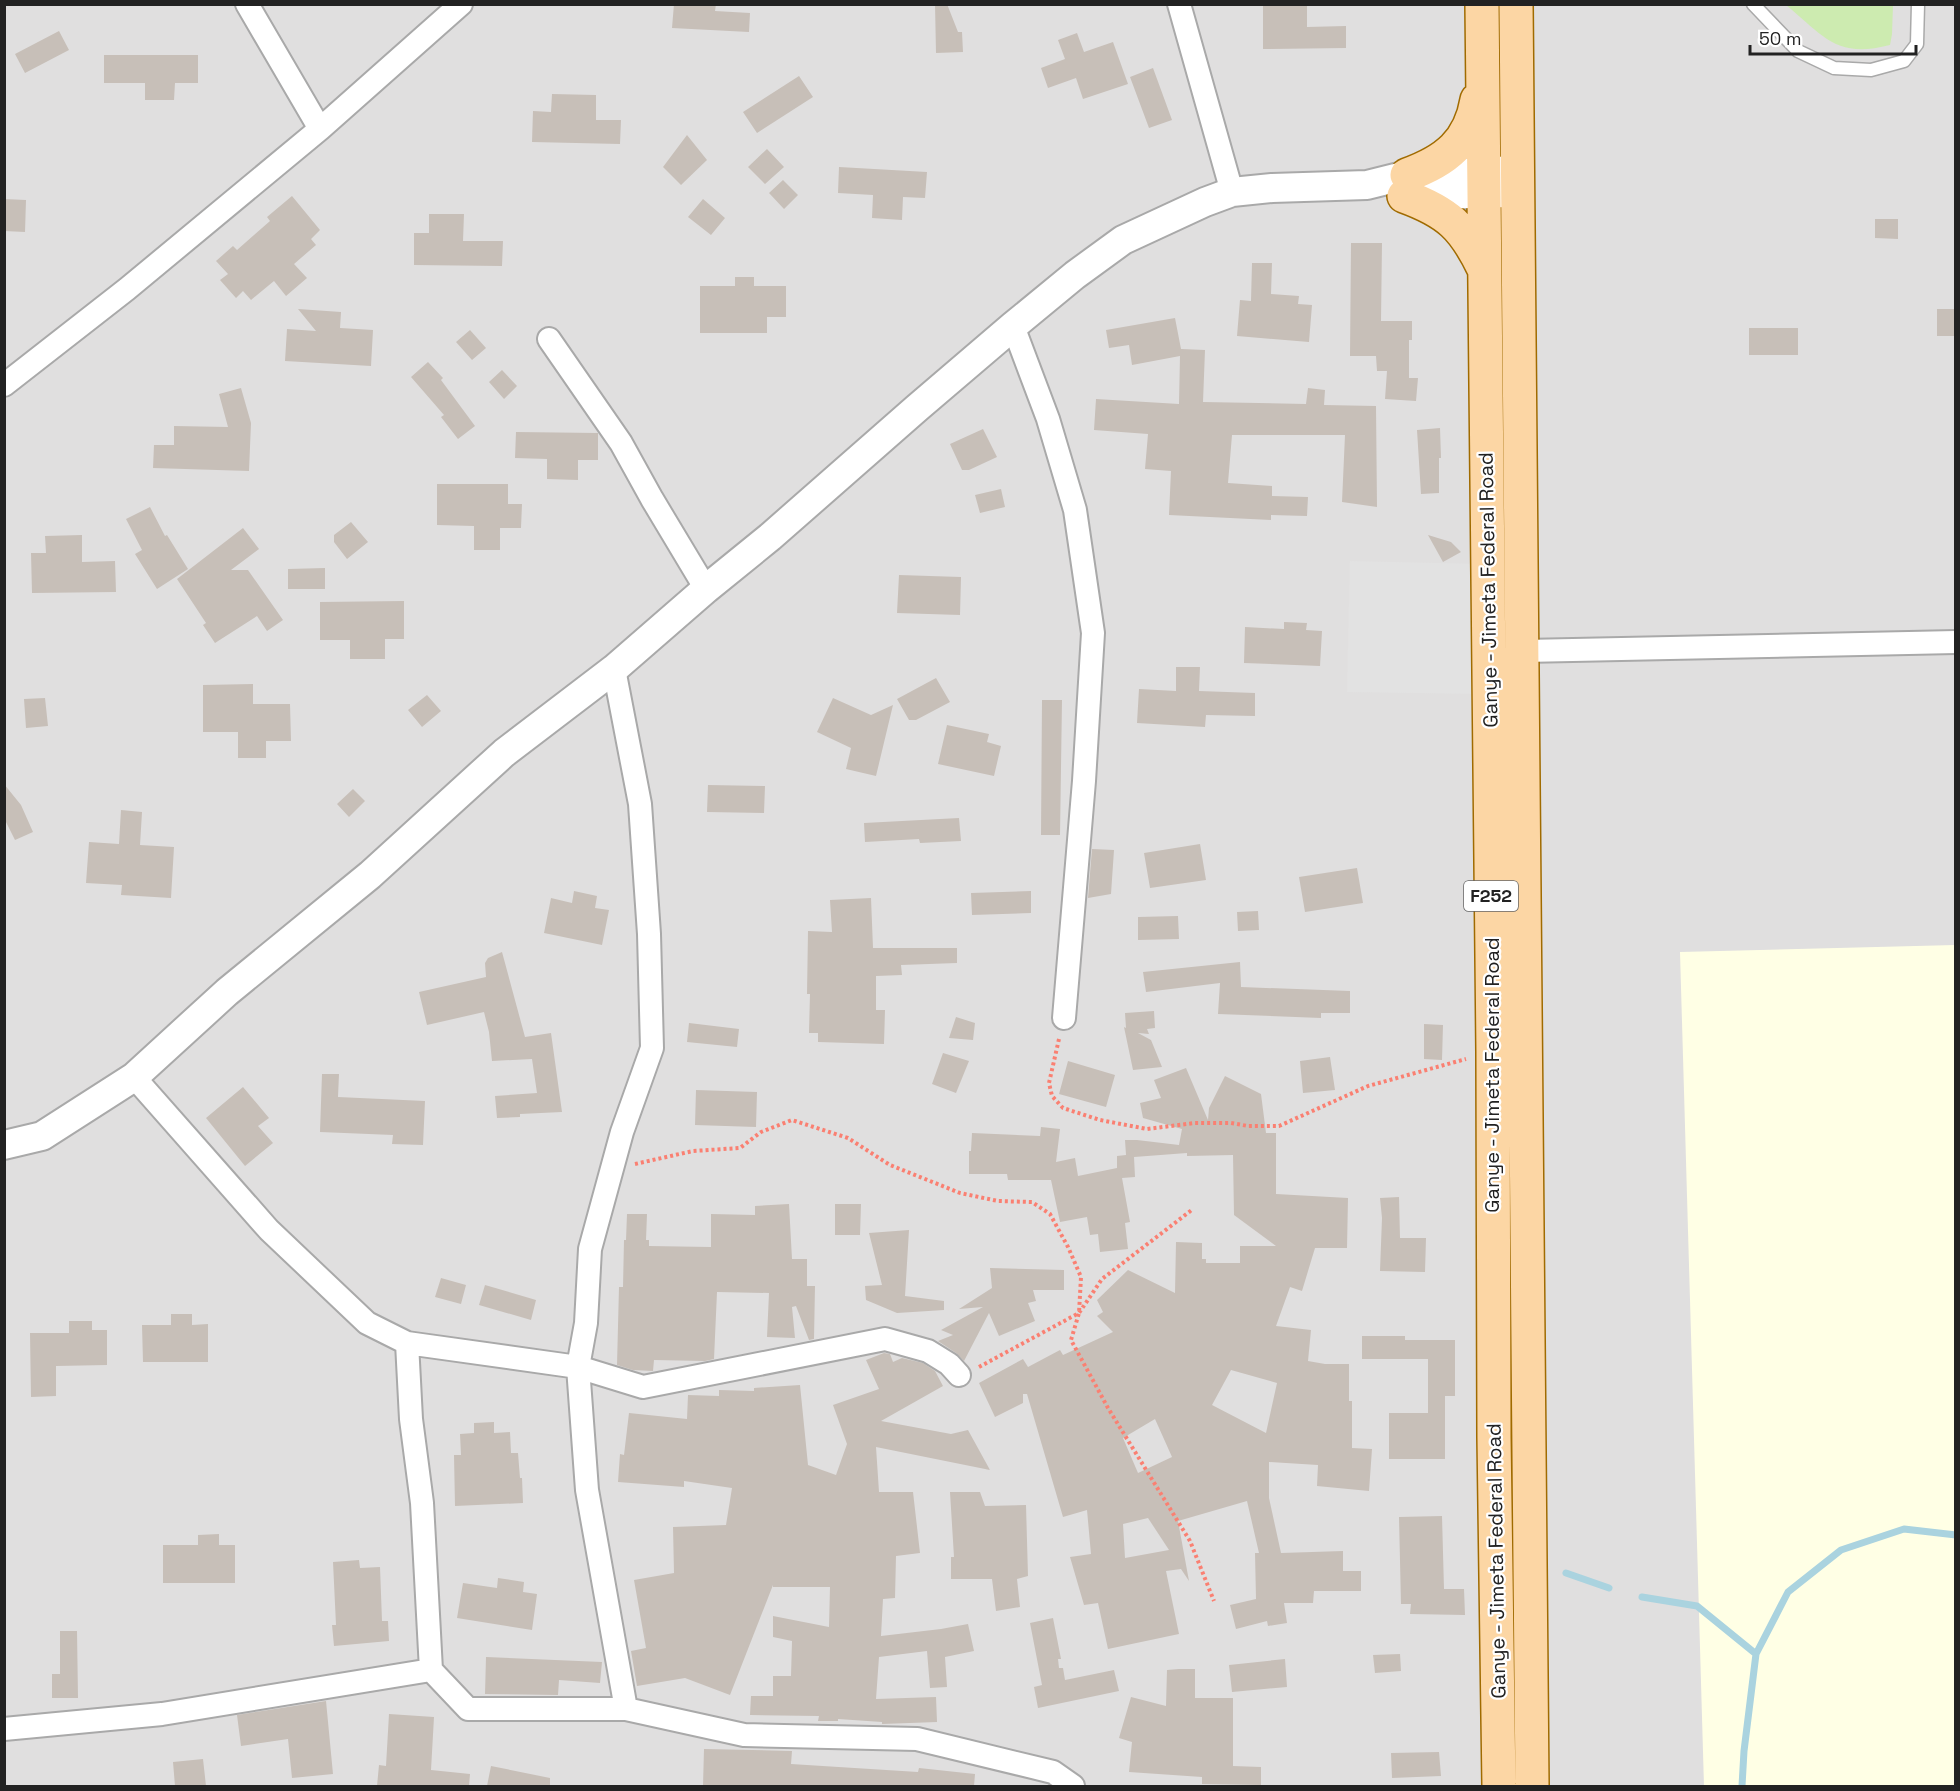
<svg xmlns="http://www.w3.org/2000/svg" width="1960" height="1791" viewBox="0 0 1960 1791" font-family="'Space Grotesk',sans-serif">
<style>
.residential{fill:#e0dfdf}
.education{fill:#ffffe5}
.grass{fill:#cdebb0}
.parking{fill:#e2e2e2}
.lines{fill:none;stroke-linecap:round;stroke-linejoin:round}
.stream{stroke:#aad3df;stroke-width:7}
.building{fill:#c7bfb8;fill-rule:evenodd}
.service-casing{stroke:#a9a9a9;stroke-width:15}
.minor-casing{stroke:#a9a9a9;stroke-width:26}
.tertiary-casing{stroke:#a9a9a9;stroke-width:32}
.primary-casing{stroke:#a06b00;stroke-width:36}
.path{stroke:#fa8072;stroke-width:4;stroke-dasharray:3 3;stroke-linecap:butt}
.service{stroke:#fff;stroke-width:12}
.minor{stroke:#fff;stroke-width:22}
.tertiary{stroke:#fff;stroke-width:28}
.primary{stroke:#fcd6a4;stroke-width:33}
.labels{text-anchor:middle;stroke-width:4.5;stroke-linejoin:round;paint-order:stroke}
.shield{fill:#fff;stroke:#646464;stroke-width:1.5}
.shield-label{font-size:18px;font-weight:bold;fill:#222}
.street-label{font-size:20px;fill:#222;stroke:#fff}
</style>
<rect width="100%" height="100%" fill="#f2efe9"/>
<!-- residential -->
<path class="residential" d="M 5,5 L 1955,5 L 1955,1786 L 5,1786 Z"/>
<!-- education -->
<path class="education" d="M 1955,945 L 1955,1786 L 1704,1786 L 1680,952 Z"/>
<!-- grass -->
<path class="grass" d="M 1786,5 L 1893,5 L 1892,34 L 1890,45 C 1836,59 1824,36 1786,5 Z"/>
<!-- parking -->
<path class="parking" d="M 1350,561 L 1485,564 L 1482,694 L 1347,692 Z"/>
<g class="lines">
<!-- stream -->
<path class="stream" d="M 1566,1573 L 1609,1588
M 1642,1597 L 1697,1606 L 1756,1654
M 1742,1786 L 1744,1751 L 1756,1654 L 1788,1592 L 1841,1550 L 1904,1529 L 1956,1535"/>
</g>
<!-- building -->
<path class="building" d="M 674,4 L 716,4 L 715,11 L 750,13 L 749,32 L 672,28 Z
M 935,4 L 947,4 L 958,32 L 962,32 L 963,52 L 936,53 Z
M 1282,4 L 1307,4 L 1307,27 L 1346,26 L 1346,48 L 1263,49 L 1263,5 Z
M 59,31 L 69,50 L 25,73 L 15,54 Z
M 1077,33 L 1084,52 L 1113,42 L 1128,84 L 1083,99 L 1076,78 L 1048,88 L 1041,68 L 1065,59 L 1058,40 Z
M 104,55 L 198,55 L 198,83 L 175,83 L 174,100 L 145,100 L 145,83 L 104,83 Z
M 1153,68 L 1172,120 L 1149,128 L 1130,77 Z
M 799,76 L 813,97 L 757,133 L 743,112 Z
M 552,94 L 596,95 L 596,120 L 621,120 L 620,144 L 532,142 L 533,111 L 551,112 Z
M 687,135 L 707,160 L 681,185 L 663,167 Z
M 767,149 L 784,167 L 765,184 L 748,167 Z
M 839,167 L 927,172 L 925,198 L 903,197 L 902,220 L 872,218 L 873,195 L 838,193 Z
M 783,180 L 798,195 L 784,209 L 769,193 Z
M 292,196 L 320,230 L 311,239 L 316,245 L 294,264 L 307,278 L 286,296 L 274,281 L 251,300 L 243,291 L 236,298 L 220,280 L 228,274 L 216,261 L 233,246 L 237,250 L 270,221 L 267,217 Z
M 4,199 L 26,200 L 25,232 L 4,231 Z
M 703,199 L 725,218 L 711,235 L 688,217 Z
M 429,214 L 464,214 L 463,241 L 503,241 L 502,266 L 414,265 L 414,233 L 429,233 Z
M 1875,219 L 1898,219 L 1898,239 L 1875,238 Z
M 1351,243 L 1382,243 L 1381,321 L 1412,321 L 1412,340 L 1409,340 L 1409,378 L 1418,378 L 1416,401 L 1385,399 L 1387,371 L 1377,371 L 1376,356 L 1350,356 Z
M 1252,263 L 1272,263 L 1271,294 L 1299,296 L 1298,304 L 1312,305 L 1309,342 L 1237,336 L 1240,300 L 1251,301 Z
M 735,277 L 754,277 L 754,286 L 786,286 L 786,317 L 767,317 L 767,333 L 700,333 L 700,286 L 735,286 Z
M 298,309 L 341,312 L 340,328 L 373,330 L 371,366 L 285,361 L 287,329 L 316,331 Z
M 1937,309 L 1954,309 L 1954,336 L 1937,336 Z
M 1175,318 L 1181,349 L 1205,350 L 1203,402 L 1306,404 L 1308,388 L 1325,390 L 1324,405 L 1376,406 L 1377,507 L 1342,502 L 1345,435 L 1232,435 L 1228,483 L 1272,486 L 1272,496 L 1308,497 L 1307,516 L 1271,515 L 1271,520 L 1169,515 L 1171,471 L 1145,469 L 1148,434 L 1094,430 L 1096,399 L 1179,404 L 1180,356 L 1132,365 L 1129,345 L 1109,348 L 1106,330 Z
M 1749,328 L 1798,328 L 1798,355 L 1749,355 Z
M 470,330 L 486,348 L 472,360 L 456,342 Z
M 428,362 L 443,378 L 441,380 L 475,426 L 458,439 L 441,417 L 444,415 L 411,377 Z
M 502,370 L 517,386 L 504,399 L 489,382 Z
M 241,388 L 251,423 L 249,471 L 153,468 L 154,445 L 174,445 L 174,426 L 228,427 L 219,394 Z
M 1440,428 L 1441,458 L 1439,458 L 1439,493 L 1421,494 L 1417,430 Z
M 983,429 L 997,457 L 969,470 L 962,470 L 950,444 Z
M 516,432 L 598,433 L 598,460 L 578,460 L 578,480 L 547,479 L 547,459 L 515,458 Z
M 437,484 L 508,484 L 508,504 L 522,504 L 521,528 L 500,528 L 500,550 L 474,550 L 474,526 L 437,525 Z
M 1001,489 L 1005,507 L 980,513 L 975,495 Z
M 150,507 L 165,536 L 167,535 L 188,569 L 157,589 L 135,554 L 142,550 L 126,519 Z
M 351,522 L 368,542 L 347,559 L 334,542 L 334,535 Z
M 243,528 L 259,549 L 231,570 L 248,570 L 283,620 L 267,631 L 257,616 L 215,643 L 203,625 L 206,623 L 177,579 Z
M 82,535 L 82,562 L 115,561 L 116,592 L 32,593 L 31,553 L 46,553 L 45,536 Z
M 1428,535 L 1451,542 L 1461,552 L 1443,562 Z
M 325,568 L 325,589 L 288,589 L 288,569 Z
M 899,575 L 961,577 L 960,615 L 897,613 Z
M 404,601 L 404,639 L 385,639 L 385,659 L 350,659 L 350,640 L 320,640 L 320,602 Z
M 1284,622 L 1307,623 L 1306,630 L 1322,631 L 1320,666 L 1244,663 L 1245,627 L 1284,629 Z
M 1176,667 L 1200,667 L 1199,691 L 1255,693 L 1255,716 L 1206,715 L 1205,727 L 1137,723 L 1139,689 L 1176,691 Z
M 936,678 L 950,702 L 916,720 L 909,720 L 897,699 Z
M 253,684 L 253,704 L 290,704 L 291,741 L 266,741 L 266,758 L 238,758 L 238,732 L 203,732 L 203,685 Z
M 427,695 L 441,711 L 422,727 L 408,710 Z
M 45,698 L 48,726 L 26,728 L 24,699 Z
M 833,698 L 871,715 L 893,705 L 876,776 L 846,769 L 851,748 L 817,732 Z
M 1042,700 L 1062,700 L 1060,835 L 1041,835 Z
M 947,725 L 989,734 L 987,742 L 1001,746 L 994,776 L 938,764 Z
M 4,784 L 21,805 L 33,832 L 15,840 L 4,818 Z
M 708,785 L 765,786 L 764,813 L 707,812 Z
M 353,789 L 365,801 L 349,817 L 337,804 Z
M 121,810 L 142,812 L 140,845 L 174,847 L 171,898 L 121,895 L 122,885 L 86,883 L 89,842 L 119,844 Z
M 959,818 L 961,841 L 920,843 L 919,839 L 865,842 L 864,823 Z
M 1200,844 L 1206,880 L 1150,888 L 1144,853 Z
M 1092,849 L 1114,850 L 1111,894 L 1088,898 Z
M 1357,868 L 1363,903 L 1305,912 L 1299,877 Z
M 574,891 L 597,896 L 595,908 L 609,910 L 602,945 L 544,933 L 551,898 L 572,903 Z
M 1031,891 L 1031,913 L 972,915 L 971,893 Z
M 871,898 L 873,948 L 957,948 L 957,963 L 901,965 L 902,975 L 876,976 L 876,1010 L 885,1010 L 884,1044 L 818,1042 L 818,1033 L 809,1033 L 810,994 L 807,994 L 808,931 L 832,932 L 830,900 Z
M 1258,911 L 1259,930 L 1238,931 L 1237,912 Z
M 1178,916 L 1179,939 L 1138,940 L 1138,917 Z
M 502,952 L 525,1037 L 551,1033 L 562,1112 L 520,1114 L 520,1117 L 497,1118 L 495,1096 L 537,1093 L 532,1059 L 492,1061 L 489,1032 L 484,1012 L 427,1025 L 419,992 L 486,977 L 485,963 L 488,958 Z
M 1240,962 L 1241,987 L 1350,991 L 1350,1013 L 1321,1013 L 1321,1018 L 1218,1014 L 1220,983 L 1146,992 L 1143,972 Z
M 1154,1011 L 1155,1028 L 1147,1029 L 1149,1034 L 1138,1033 L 1151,1040 L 1162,1067 L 1133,1070 L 1124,1027 L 1126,1028 L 1125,1013 Z
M 956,1017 L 975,1023 L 973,1040 L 949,1038 Z
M 689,1023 L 739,1029 L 737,1047 L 687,1042 Z
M 1424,1024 L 1443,1025 L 1442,1060 L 1424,1059 Z
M 943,1053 L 969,1061 L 956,1093 L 932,1084 Z
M 1330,1057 L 1335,1090 L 1303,1093 L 1300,1061 Z
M 1068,1061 L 1115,1075 L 1106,1107 L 1059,1094 Z
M 1186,1068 L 1208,1120 L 1209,1108 L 1225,1076 L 1261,1094 L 1266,1133 L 1276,1133 L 1276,1194 L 1348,1198 L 1347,1248 L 1315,1248 L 1302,1291 L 1290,1287 L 1276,1326 L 1311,1330 L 1308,1361 L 1325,1364 L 1349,1364 L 1349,1401 L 1352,1401 L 1352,1448 L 1372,1449 L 1369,1491 L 1317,1486 L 1318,1465 L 1269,1462 L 1269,1498 L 1281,1553 L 1343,1551 L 1343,1571 L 1361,1571 L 1361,1591 L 1314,1591 L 1313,1603 L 1284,1603 L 1287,1623 L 1268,1626 L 1267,1621 L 1236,1629 L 1230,1605 L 1256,1599 L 1255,1553 L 1259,1553 L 1247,1501 L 1178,1521 L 1189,1581 L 1181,1569 L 1166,1571 L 1179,1634 L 1108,1649 L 1098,1603 L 1084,1605 L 1070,1557 L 1091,1554 L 1087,1510 L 1063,1517 L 1027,1394 L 1023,1394 L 1023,1403 L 995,1417 L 979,1383 L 1023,1359 L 1028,1367 L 1060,1350 L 1063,1355 L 1113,1332 L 1097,1316 L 1103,1312 L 1097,1300 L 1128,1270 L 1175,1293 L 1176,1242 L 1202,1243 L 1202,1259 L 1206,1259 L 1206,1263 L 1240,1263 L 1240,1246 L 1276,1246 L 1234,1215 L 1233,1155 L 1187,1156 L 1187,1153 L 1134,1157 L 1135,1177 L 1122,1178 L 1130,1222 L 1125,1223 L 1128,1249 L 1100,1252 L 1098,1234 L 1090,1235 L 1087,1217 L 1060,1222 L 1051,1180 L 1008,1180 L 1007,1174 L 969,1174 L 969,1151 L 971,1151 L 972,1133 L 1040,1136 L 1041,1127 L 1060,1129 L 1056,1162 L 1075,1158 L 1078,1176 L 1117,1168 L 1117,1156 L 1126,1155 L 1125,1140 L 1137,1140 L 1179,1145 L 1182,1129 L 1143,1118 L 1140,1103 L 1161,1098 L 1154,1080 ZM 1231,1370 L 1277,1383 L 1266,1433 L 1212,1405 ZM 1155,1419 L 1172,1457 L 1138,1473 L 1123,1438 ZM 1148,1518 L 1169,1550 L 1125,1558 L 1123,1524 Z
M 322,1074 L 339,1074 L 338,1097 L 425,1101 L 423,1145 L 392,1144 L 393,1135 L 320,1132 Z
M 243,1087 L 269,1118 L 258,1126 L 273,1143 L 245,1166 L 206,1118 Z
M 696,1090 L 757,1092 L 756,1127 L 695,1125 Z
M 1399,1197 L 1400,1238 L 1426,1238 L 1425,1272 L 1380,1271 L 1382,1218 L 1380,1198 Z
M 789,1204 L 792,1259 L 807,1259 L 807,1286 L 815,1286 L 814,1339 L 809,1340 L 796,1306 L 792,1307 L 795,1338 L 767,1337 L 769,1293 L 717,1292 L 714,1359 L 705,1361 L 654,1360 L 653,1371 L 633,1370 L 617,1365 L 619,1287 L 623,1287 L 624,1240 L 626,1240 L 627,1214 L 647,1214 L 646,1240 L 649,1240 L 649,1246 L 711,1247 L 711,1214 L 755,1215 L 755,1206 Z
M 835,1204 L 861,1204 L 860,1235 L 835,1235 Z
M 909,1230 L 905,1296 L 944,1301 L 944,1310 L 897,1313 L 866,1300 L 865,1286 L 882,1285 L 869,1233 Z
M 990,1268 L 1064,1270 L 1064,1290 L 1033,1290 L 1036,1301 L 1028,1303 L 1035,1321 L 999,1336 L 989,1313 L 964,1361 L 956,1353 L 938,1341 L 953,1335 L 941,1330 L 983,1307 L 959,1309 L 992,1288 Z
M 441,1278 L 466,1285 L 461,1304 L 435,1297 Z
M 485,1285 L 536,1300 L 531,1320 L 479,1305 Z
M 171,1314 L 192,1314 L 192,1325 L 208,1324 L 208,1362 L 143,1362 L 142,1325 L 171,1325 Z
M 69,1321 L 92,1321 L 92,1330 L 107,1330 L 107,1365 L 56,1366 L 56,1396 L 31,1397 L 30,1333 L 69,1333 Z
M 1362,1336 L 1405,1336 L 1405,1340 L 1455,1340 L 1455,1396 L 1445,1396 L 1445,1459 L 1389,1459 L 1389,1413 L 1428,1413 L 1428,1359 L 1362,1359 Z
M 884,1353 L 890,1354 L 893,1362 L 902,1358 L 923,1363 L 935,1371 L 943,1386 L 881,1421 L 951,1434 L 968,1430 L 990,1470 L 876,1447 L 879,1492 L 913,1492 L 920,1553 L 896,1556 L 895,1598 L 883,1599 L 881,1636 L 941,1629 L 968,1624 L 974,1651 L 945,1657 L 947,1687 L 930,1688 L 927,1651 L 879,1657 L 876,1699 L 936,1697 L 937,1722 L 882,1724 L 882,1722 L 838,1719 L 838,1721 L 818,1721 L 819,1716 L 750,1715 L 751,1696 L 773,1696 L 773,1676 L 791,1676 L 792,1641 L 773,1637 L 773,1616 L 829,1627 L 830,1587 L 773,1587 L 773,1585 L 730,1695 L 685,1678 L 637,1686 L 631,1651 L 646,1648 L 634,1580 L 674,1573 L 673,1527 L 726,1525 L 732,1488 L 684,1481 L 684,1487 L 618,1482 L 620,1454 L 624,1455 L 629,1413 L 687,1419 L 688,1395 L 719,1396 L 719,1390 L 754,1391 L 754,1388 L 800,1385 L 808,1465 L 836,1475 L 847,1444 L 833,1405 L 879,1389 L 866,1360 Z
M 494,1422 L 494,1433 L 510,1432 L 511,1453 L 518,1453 L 520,1478 L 522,1478 L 523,1503 L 455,1506 L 454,1455 L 461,1455 L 460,1434 L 474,1433 L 474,1423 Z
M 950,1492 L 980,1492 L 985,1506 L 1026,1505 L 1028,1576 L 1017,1579 L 1020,1607 L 996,1611 L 992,1579 L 951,1579 L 951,1557 L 954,1557 Z
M 1442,1516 L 1444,1589 L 1464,1589 L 1465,1615 L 1410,1614 L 1411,1604 L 1401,1604 L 1399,1517 Z
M 219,1534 L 219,1545 L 235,1545 L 235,1583 L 163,1583 L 163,1545 L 198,1545 L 198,1535 Z
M 359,1560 L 360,1568 L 380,1567 L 382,1621 L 388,1621 L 389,1641 L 334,1646 L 332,1625 L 336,1625 L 333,1562 Z
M 498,1578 L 524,1582 L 523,1592 L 537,1594 L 532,1630 L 457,1618 L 463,1583 L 497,1588 Z
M 1053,1618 L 1061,1659 L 1058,1659 L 1059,1668 L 1063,1668 L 1065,1680 L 1114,1670 L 1119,1691 L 1038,1708 L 1034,1687 L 1042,1685 L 1030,1623 Z
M 60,1631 L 77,1631 L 78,1698 L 52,1698 L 52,1674 L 60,1674 Z
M 1400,1654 L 1401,1671 L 1375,1673 L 1373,1655 Z
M 486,1657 L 602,1662 L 600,1683 L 559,1680 L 558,1695 L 485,1694 Z
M 1285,1659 L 1287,1687 L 1232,1692 L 1229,1665 Z
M 1179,1669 L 1195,1669 L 1195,1698 L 1233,1698 L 1233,1766 L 1261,1767 L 1261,1785 L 1202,1784 L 1202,1777 L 1129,1772 L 1132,1742 L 1119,1738 L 1131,1697 L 1166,1706 L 1167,1670 Z
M 326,1701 L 333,1774 L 292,1778 L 288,1739 L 241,1746 L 237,1715 Z
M 389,1714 L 434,1717 L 431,1770 L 470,1774 L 469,1786 L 377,1786 L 379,1765 L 386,1766 Z
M 704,1749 L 792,1751 L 791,1764 L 918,1772 L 919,1768 L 975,1774 L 974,1786 L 703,1786 Z
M 1439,1752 L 1441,1776 L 1392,1778 L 1391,1753 Z
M 203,1759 L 206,1786 L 175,1786 L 173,1762 Z
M 491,1766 L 550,1778 L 550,1786 L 487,1786 Z"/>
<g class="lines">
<defs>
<path id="service" d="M 1753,4 L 1798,51 L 1834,68 L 1871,70 L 1904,61 L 1917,44 L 1918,4"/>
<path id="minor" d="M 247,4 L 320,129
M 1179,4 L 1232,192
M 1013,326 L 1048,419 L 1075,510 L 1093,633 L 1084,781 L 1064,1018
M 549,339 L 621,443 L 652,499 L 706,589
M 4,385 L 127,289 L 320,129 L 461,4
M 1522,651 L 1956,642
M 614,669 L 640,804 L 649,934 L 652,1048 L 622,1132 L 590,1249 L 586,1323 L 578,1367 L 587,1490 L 626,1709
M 134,1077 L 269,1230 L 367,1323 L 407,1343 L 578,1367 L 643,1387 L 885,1339 L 928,1351 L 949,1364 L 959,1375
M 407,1343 L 411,1419 L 422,1503 L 431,1670 L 468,1709 L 626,1709 L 744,1735 L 917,1739 L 1053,1772 L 1073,1786
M 4,1729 L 162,1714 L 431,1670"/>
<path id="tertiary" d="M 1403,196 L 1507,193
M 4,1145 L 42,1136 L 134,1077 L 227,992 L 370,875 L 504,753 L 614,669 L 706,589 L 770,537 L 917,408 L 1013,326 L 1075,275 L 1123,240 L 1205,202 L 1232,192 L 1272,188 L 1367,185 L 1407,175 L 1517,170"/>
<path id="primary" d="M 1482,4 L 1493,1052 L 1494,1437 L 1499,1786
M 1516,4 L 1532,1786
M 1407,175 C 1446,161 1470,142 1477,100
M 1404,196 C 1448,212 1464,227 1484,269"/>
</defs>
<!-- service casing -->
<use href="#service" class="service-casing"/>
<!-- minor casing -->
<use href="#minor" class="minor-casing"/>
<!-- tertiary casing -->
<use href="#tertiary" class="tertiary-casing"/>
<!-- primary casing -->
<use href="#primary" class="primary-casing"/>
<!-- path -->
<path class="path" d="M 1059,1039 L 1049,1083 L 1052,1096 L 1063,1108 L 1100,1120 L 1147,1129 L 1195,1123 L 1231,1123 L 1248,1126 L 1279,1126 L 1368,1086 L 1466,1059
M 635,1164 L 693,1151 L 740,1148 L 761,1132 L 792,1120 L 848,1138 L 890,1165 L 960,1193 L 998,1201 L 1032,1202 L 1050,1214 L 1068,1247 L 1081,1277 L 1079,1313 L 1071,1340 L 1108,1408 L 1190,1541 L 1214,1601
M 979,1367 L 1079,1313 L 1102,1279 L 1193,1209"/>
<!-- service -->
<use href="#service" class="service"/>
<!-- minor -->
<use href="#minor" class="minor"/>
<!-- tertiary -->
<use href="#tertiary" class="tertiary"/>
<!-- primary -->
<use href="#primary" class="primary"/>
</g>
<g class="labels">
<!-- shield labels -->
<rect class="shield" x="1464" y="881" width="54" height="30" rx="4.5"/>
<g class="shield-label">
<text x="1491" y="902">F252</text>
</g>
<!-- street labels -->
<g class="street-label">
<text transform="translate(1488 590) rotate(-91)" y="7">Ganye - Jimeta Federal Road</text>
<text transform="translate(1492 1075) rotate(-90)" y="7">Ganye - Jimeta Federal Road</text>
<text transform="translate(1496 1561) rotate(-91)" y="7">Ganye - Jimeta Federal Road</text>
</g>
</g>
<!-- border -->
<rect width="1960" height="1791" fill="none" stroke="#222222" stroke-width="12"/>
<!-- scale -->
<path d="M1750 45v9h166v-9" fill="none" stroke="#222222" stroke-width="3"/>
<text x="1759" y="45" font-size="18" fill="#222222" stroke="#ffffff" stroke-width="4.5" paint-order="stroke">50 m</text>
</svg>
